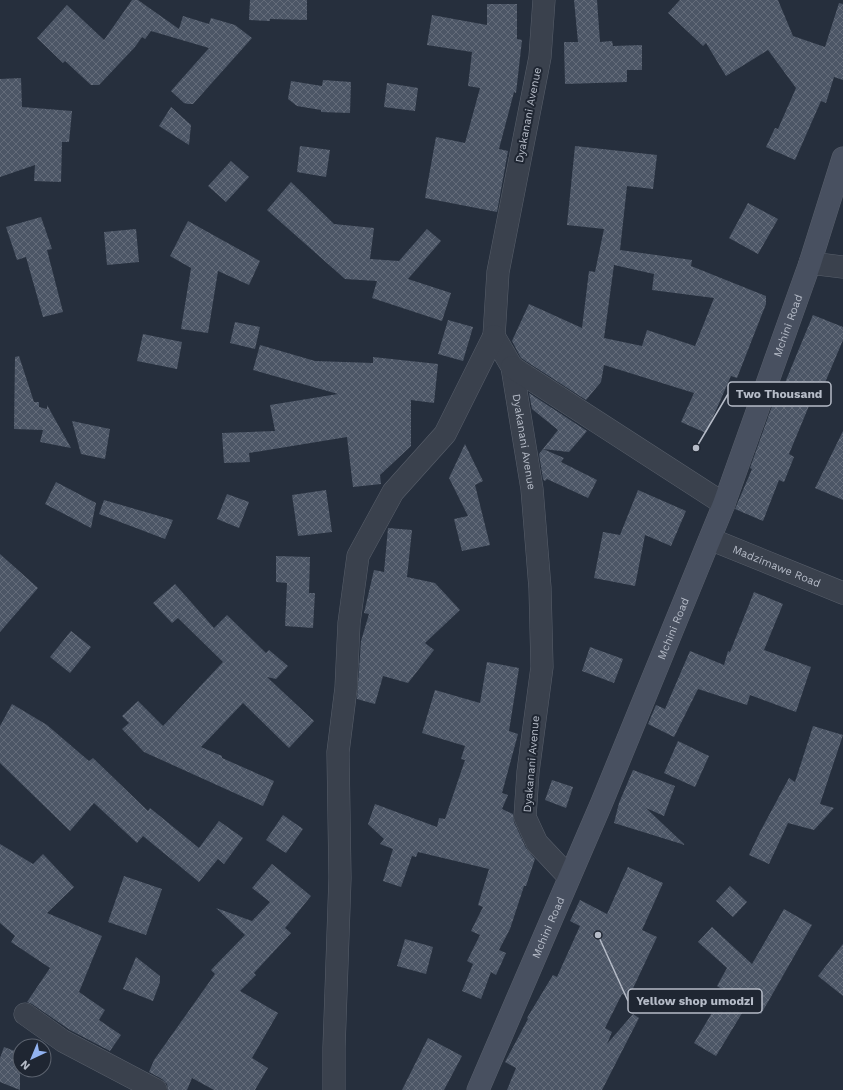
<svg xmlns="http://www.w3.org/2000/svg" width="843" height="1090" viewBox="0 0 843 1090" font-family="'Work Sans',sans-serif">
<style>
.building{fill:url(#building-cross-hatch);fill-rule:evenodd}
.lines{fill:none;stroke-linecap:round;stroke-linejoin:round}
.street-casing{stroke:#585f6b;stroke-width:23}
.secondary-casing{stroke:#585f6b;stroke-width:23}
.street{stroke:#3a414d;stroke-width:22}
.secondary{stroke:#485060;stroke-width:22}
.labels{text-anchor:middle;stroke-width:4;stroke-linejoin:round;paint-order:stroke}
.street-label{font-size:11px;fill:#b6bcc8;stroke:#1f2632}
.leader{fill:none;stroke:#b6bcc8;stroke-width:1.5}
.callout-dot{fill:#b6bcc8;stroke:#1f2632;stroke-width:1.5}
.callout{fill:#1f2632;stroke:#b6bcc8;stroke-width:1.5}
.callout-label{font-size:12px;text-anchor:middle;font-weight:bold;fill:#b6bcc8}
</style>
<defs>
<pattern id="building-cross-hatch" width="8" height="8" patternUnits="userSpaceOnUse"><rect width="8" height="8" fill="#4c5666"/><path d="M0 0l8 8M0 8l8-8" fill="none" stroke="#646c7a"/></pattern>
</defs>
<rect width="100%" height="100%" fill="#262f3d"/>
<!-- building -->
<path class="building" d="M 132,0 L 138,0 L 179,29 L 183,16 L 209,24 L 211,18 L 235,25 L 252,38 L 193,104 L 188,104 L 184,103 L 171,91 L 209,48 L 151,31 L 145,39 L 142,37 L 135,47 L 99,85 L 91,85 L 65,61 L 63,63 L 37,38 L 67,5 L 104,40 Z
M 250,0 L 307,0 L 307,20 L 270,19 L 270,21 L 249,20 Z
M 574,0 L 597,0 L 600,42 L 612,41 L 613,46 L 642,45 L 642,70 L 627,70 L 627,82 L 565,84 L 564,42 L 578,42 Z
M 680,0 L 778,0 L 793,36 L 825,47 L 839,3 L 843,4 L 843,80 L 834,77 L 826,103 L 821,101 L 795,160 L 766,147 L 775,128 L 778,129 L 796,88 L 768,50 L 726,76 L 706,43 L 703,46 L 668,13 Z
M 487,4 L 517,4 L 517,39 L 522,40 L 516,93 L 514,92 L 499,149 L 508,151 L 497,212 L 425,198 L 436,137 L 465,143 L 480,88 L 468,86 L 472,52 L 427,45 L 432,15 L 487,25 Z
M 21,78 L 22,107 L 72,111 L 69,142 L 62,142 L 61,182 L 34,181 L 35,165 L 0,177 L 0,79 Z
M 323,80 L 351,82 L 350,113 L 321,112 L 321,110 L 297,106 L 288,99 L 291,81 L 322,86 Z
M 387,83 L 418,88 L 415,111 L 384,107 Z
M 171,107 L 191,125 L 189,145 L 159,126 Z
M 300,146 L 330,150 L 326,177 L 297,172 Z
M 575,146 L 657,155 L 653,189 L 627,186 L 620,250 L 692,260 L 691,266 L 766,296 L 766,304 L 737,378 L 731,376 L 706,433 L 681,422 L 694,393 L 604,365 L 601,382 L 586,400 L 521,358 L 512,341 L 529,304 L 582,328 L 589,271 L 595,272 L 604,229 L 567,225 ZM 614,265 L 654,274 L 652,290 L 714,298 L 695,346 L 647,330 L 642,346 L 604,338 Z
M 231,161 L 249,177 L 226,202 L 208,186 Z
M 291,182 L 334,224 L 374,228 L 370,259 L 399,261 L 427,229 L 441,241 L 408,279 L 451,293 L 442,321 L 372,298 L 377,281 L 345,279 L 267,210 Z
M 748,203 L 778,219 L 758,254 L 729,238 Z
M 41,217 L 52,249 L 47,250 L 63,312 L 43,317 L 26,257 L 17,260 L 6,227 Z
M 188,221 L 260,261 L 249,285 L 218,271 L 208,333 L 181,329 L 191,268 L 170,256 Z
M 136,229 L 139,262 L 107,265 L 104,232 Z
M 813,315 L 843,327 L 843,340 L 816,404 L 811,401 L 789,454 L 794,457 L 784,482 L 779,480 L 763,521 L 735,509 L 752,469 L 750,468 L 778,389 L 782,390 Z
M 448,320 L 473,327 L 463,361 L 438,354 Z
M 235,322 L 260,327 L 255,349 L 230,343 Z
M 143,334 L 182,342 L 177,369 L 137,361 Z
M 260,345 L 315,361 L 373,363 L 373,357 L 438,364 L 434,403 L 411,400 L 411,446 L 380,475 L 381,484 L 353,487 L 347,437 L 249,453 L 250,462 L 224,463 L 222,433 L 275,431 L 270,405 L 338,394 L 253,370 Z
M 19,356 L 34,402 L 39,402 L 39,407 L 47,409 L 47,405 L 71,448 L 40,442 L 43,430 L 14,429 L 15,357 Z
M 529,393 L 587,431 L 569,452 L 543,449 L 558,430 L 532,409 Z
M 72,421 L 110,429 L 105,459 L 81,454 Z
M 843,431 L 843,500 L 815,488 Z
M 465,444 L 483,481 L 475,485 L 490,545 L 462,551 L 454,519 L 468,516 L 449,478 Z
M 543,449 L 564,458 L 561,462 L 597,480 L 588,498 L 547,479 L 545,481 L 543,479 L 539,454 Z
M 56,482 L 96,503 L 91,528 L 45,504 Z
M 326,490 L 332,532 L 298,536 L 292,495 Z
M 638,490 L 686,511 L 671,546 L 645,535 L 635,586 L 594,578 L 603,532 L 620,535 Z
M 227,494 L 249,502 L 239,528 L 217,519 Z
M 104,500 L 173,520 L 165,539 L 99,514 Z
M 388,528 L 412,530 L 407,577 L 435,583 L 460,610 L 425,643 L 434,650 L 408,683 L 383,676 L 375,704 L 357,699 L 361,641 L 369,614 L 364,613 L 374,570 L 384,572 Z
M 0,554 L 38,588 L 0,632 Z
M 276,556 L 310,557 L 309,593 L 315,593 L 313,628 L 285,626 L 287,583 L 276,582 Z
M 175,584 L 214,628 L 227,615 L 266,653 L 269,650 L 288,666 L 276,679 L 267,677 L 314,721 L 289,748 L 243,703 L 201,747 L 222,756 L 222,758 L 274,781 L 263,806 L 144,752 L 122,729 L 129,723 L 122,716 L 138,701 L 163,726 L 223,662 L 178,618 L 172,623 L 153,603 Z
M 754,592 L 783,604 L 764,650 L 811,667 L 796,712 L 750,695 L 747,705 L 698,689 L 674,737 L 648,724 L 656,705 L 665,709 L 690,651 L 724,665 L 728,651 L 730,652 Z
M 71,631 L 91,647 L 70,673 L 50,657 Z
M 590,647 L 623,659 L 614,683 L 582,671 Z
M 487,662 L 519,668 L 509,731 L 518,734 L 502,793 L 508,795 L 502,809 L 513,814 L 514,822 L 526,848 L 535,859 L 526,886 L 524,886 L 510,929 L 499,950 L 506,953 L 496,975 L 491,972 L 481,999 L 462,991 L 473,964 L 467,961 L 480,935 L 471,931 L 483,907 L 478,905 L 489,869 L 418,852 L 416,857 L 412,856 L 401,887 L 383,881 L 393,849 L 380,844 L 384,839 L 368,824 L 375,804 L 437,827 L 439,818 L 445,819 L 465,760 L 461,759 L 465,746 L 422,733 L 435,690 L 480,703 Z
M 12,704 L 47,725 L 89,761 L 93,758 L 148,811 L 150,808 L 199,848 L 219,821 L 243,838 L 224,864 L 218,859 L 199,882 L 143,836 L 137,843 L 94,803 L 70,831 L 0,763 L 0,726 Z
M 813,726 L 843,735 L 820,804 L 834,808 L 814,830 L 788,823 L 769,864 L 749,855 L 760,832 L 789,778 L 795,782 Z
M 678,741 L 709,756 L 695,787 L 664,773 Z
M 633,770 L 675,786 L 664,816 L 646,808 L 685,845 L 614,823 L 619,803 Z
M 552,780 L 573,787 L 566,808 L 545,800 Z
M 283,815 L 303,829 L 286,853 L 266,840 Z
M 0,844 L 33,864 L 43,854 L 74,887 L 47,913 L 102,936 L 79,992 L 105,1010 L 99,1020 L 121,1035 L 110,1051 L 70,1030 L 32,1004 L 27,1002 L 50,968 L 11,942 L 15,936 L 0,923 Z
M 272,864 L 311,896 L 285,928 L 291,933 L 254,973 L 256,975 L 240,991 L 278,1013 L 252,1058 L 268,1068 L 255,1090 L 214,1090 L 192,1078 L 187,1090 L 168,1090 L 167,1084 L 162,1079 L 149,1072 L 154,1060 L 215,974 L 211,970 L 245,935 L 216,908 L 252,921 L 270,902 L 252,888 Z
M 628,867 L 663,883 L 642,930 L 657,937 L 629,997 L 622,994 L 605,1028 L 612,1032 L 607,1044 L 633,1014 L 639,1018 L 602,1090 L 507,1090 L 516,1068 L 505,1062 L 528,1019 L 527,1018 L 553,975 L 557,977 L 580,926 L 570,921 L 580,900 L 607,914 Z
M 124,876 L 162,889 L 146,935 L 108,922 Z
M 730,886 L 747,902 L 733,917 L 716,901 Z
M 784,909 L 812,925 L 761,1014 L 747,1005 L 716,1056 L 694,1043 L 725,991 L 717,986 L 727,968 L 698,942 L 712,927 L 752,964 Z
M 405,939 L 433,947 L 426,974 L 397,966 Z
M 843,944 L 843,996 L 818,976 Z
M 136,957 L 160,976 L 160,982 L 153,1001 L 123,989 Z
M 428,1038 L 462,1056 L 444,1090 L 402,1090 Z
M 4,1047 L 20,1053 L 20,1090 L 0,1082 L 0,1058 Z"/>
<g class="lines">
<defs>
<g id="street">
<path id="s1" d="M 544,0 L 540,57 L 498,272 L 494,336 L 512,367 L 532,489 L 540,588 L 542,667 L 528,772 L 525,817 L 537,843 L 569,877"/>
<path d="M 810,263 L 843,267"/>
<path d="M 512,367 L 724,504"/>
<path id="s2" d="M 710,539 L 843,593"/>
<path d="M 25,1014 L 63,1041 L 156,1090"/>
<path d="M 334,1090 L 334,1048 L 340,878 L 338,752 L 346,688 L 349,623 L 358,556 L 393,492 L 445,434 L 494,336"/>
</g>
<g id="secondary">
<path id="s3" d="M 478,1090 L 602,802 L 724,504 L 810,263 L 843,158"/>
</g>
</defs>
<!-- street casing -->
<use href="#street" class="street-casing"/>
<!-- secondary casing -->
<use href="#secondary" class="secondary-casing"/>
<!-- street -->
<use href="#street" class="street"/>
<!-- secondary -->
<use href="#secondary" class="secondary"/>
</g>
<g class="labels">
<!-- street labels -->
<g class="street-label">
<text transform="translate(528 115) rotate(-79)" y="4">Dyakanani Avenue</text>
<text dy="4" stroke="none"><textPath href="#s3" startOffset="825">Mchini Road</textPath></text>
<text dy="4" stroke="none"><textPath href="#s1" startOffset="452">Dyakanani Avenue</textPath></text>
<text dy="4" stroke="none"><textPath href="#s2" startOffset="72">Madzimawe Road</textPath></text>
<text dy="4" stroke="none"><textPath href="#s3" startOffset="501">Mchini Road</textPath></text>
<text transform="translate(531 764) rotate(-85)" y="4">Dyakanani Avenue</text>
<text dy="4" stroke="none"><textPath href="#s3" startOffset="177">Mchini Road</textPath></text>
</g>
</g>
<!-- callouts -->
<path class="leader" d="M696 448L728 394M598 935L628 1001"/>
<g class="callout-dot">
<circle cx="696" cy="448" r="4"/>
<circle cx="598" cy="935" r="4"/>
</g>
<g class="callout">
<rect x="728" y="382" width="103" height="24" rx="4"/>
<rect x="628" y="989" width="134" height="24" rx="4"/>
</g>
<g class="callout-label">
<text x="779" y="398">Two Thousand</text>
<text x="695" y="1005">Yellow shop umodzi</text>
</g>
<!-- north arrow -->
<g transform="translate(32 1058) rotate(224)"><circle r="19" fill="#1f2632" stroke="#5b626e"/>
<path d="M0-3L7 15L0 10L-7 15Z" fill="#92b3f1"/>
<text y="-6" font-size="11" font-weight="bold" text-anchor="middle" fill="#b6bcc8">N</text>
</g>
</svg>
